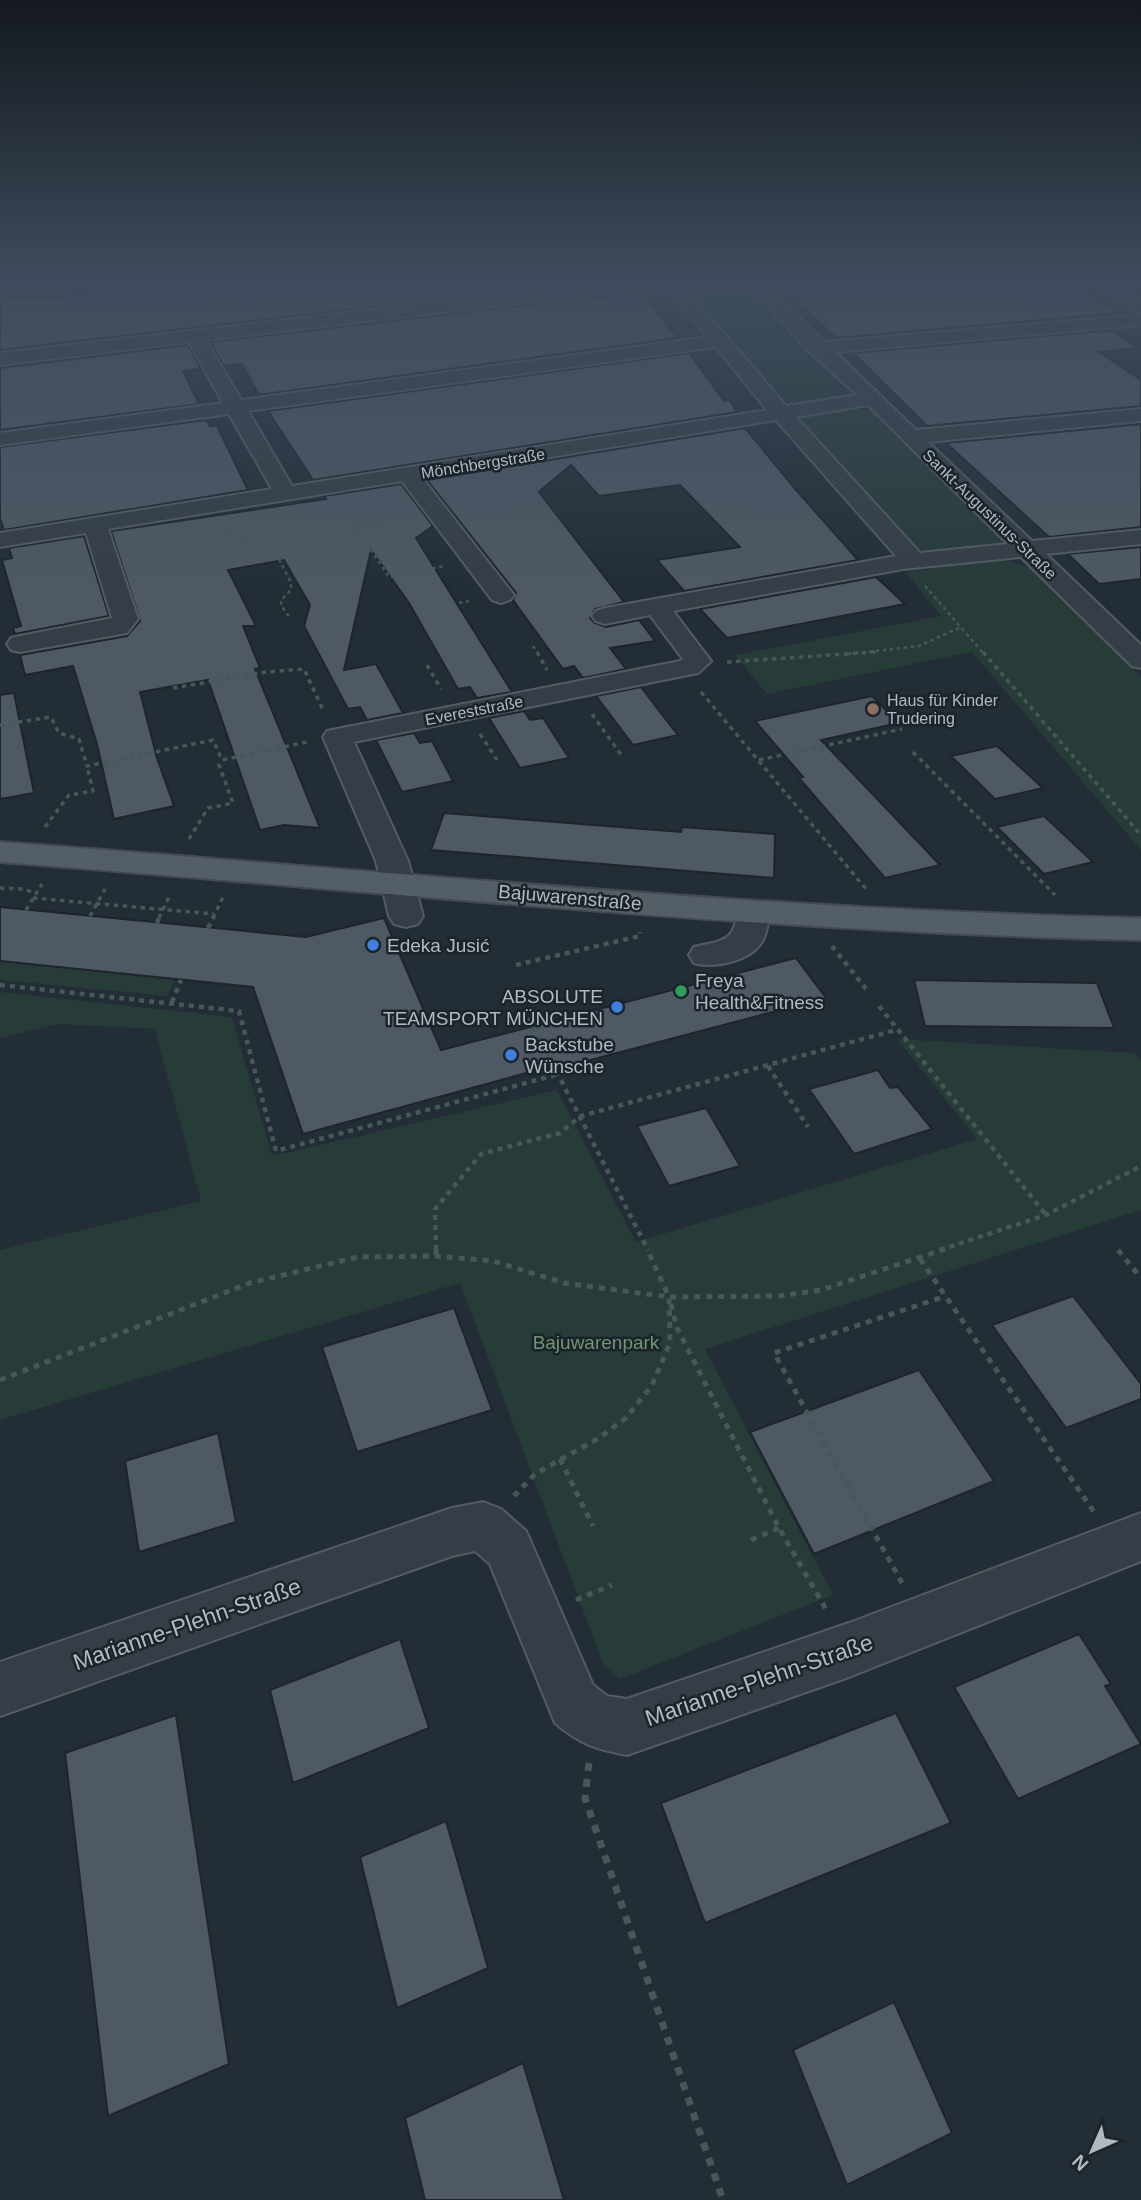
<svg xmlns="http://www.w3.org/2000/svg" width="1141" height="2200" viewBox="0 0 1141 2200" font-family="Helvetica,sans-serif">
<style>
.green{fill:#273b39}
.building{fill:#4e5964;stroke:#1d252d;stroke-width:2}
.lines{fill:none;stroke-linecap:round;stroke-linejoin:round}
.minor-casing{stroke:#535c64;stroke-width:4}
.major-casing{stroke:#424a53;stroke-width:4}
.path-far5{stroke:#465858;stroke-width:2;stroke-dasharray:2.5 2.5;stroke-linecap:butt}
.path-far4{stroke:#465858;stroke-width:2.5;stroke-dasharray:3.5 3.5;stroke-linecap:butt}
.path-far3{stroke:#465858;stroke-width:3.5;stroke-dasharray:4.5 4.5;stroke-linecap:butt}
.path-far2{stroke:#465858;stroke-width:4.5;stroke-dasharray:5 5;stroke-linecap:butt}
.path-far1{stroke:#465858;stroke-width:5;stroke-dasharray:6 6;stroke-linecap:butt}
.path{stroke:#465858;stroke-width:7;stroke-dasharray:8 8;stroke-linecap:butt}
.minor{fill:#353e46;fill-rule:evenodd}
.major{fill:#535e66;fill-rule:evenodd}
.education-dot{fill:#8d6e63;stroke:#1b232b;stroke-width:2.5}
.shop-dot{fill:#3f7fe0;stroke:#1b232b;stroke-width:2.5}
.leisure-dot{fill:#2e9e5b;stroke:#1b232b;stroke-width:2.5}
.labels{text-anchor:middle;stroke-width:5;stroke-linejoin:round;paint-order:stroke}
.far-street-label{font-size:16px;fill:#b0bac3;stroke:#1b232b}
.far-poi-label{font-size:16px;fill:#b0bac3;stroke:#1b232b;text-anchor:start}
.street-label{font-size:19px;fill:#b0bac3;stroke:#1b232b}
.poi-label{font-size:19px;fill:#b0bac3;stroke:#1b232b;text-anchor:start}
.park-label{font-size:19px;fill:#719675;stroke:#1b232b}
.near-street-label{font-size:23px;fill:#b0bac3;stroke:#1b232b}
</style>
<rect width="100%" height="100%" fill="#222d36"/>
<!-- green -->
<path class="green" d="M 0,279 L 175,279 L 0,298 Z
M 728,279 L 742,283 L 839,379 L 832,382 L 854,394 L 849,398 L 796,407 L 785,405 L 686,288 L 691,283 Z
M 851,407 L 875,412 L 1003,538 L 1000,545 L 926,552 L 914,549 L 797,421 L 802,416 Z
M 995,560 L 1010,561 L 1035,570 L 1141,676 L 1141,850 L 972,652 L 767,694 L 735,655 L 941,616 L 905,572 Z
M 0,961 L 176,979 L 167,996 L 0,980 Z
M 0,992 L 232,1017 L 272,1156 L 557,1090 L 636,1242 L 977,1139 L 897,1039 L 1135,1053 L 1141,1060 L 1141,1210 L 705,1349 L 833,1595 L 620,1679 L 604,1666 L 460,1283 L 0,1420 L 0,1250 L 201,1201 L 155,1029 L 59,1024 L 0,1038 Z"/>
<!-- building -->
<path class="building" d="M 228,279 L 548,279 L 555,286 L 0,350 L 0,300 L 27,297 L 28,301 L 150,288 L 149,286 Z
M 775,279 L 1062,279 L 1119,313 L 836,338 Z
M 642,294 L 678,338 L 259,395 L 242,364 L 224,366 L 210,342 L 571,300 Z
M 1111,330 L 1138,348 L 1099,352 L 1141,380 L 1141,406 L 927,426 L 853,353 Z
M 188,345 L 201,369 L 183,371 L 199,404 L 0,430 L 0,368 Z
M 689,353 L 724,401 L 730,400 L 737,412 L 313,480 L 268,411 Z
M 206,420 L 210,426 L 217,426 L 248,490 L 4,530 L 0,518 L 0,447 Z
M 1141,424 L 1141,527 L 1049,537 L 946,443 Z
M 745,428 L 797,491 L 858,560 L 684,591 L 657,560 L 740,547 L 680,485 L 599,496 L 571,465 L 539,492 L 624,602 L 595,609 L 590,618 L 595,623 L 606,627 L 639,620 L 655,641 L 610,648 L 626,669 L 583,678 L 574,666 L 563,669 L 513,600 L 516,593 L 427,480 Z
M 401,484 L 433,526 L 416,538 L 512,692 L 477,698 L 470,687 L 458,689 L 409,603 L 371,550 L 344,670 L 376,664 L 403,713 L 367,720 L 360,707 L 348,709 L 304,626 L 310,605 L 284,560 L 228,570 L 256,626 L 243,626 L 260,668 L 255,669 L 320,828 L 284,825 L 260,830 L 208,680 L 140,692 L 157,758 L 174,806 L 114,819 L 97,744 L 73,666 L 25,675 L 20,655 L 127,636 L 140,621 L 111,531 L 326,499 L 324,496 Z
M 84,536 L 109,616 L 15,634 L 13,628 L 21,626 L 2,560 L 12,558 L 9,548 Z
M 1141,547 L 1141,579 L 1099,584 L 1068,554 Z
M 876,577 L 905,604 L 727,638 L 700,609 Z
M 641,687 L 660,712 L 678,735 L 633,745 L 596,696 Z
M 14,693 L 34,793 L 0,799 L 0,695 Z
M 872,696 L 899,723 L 821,740 L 940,865 L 885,878 L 799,778 L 803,777 L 755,721 Z
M 524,711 L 530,720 L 543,718 L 569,758 L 520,768 L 489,718 Z
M 414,733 L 420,743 L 432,741 L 453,781 L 402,792 L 376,740 Z
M 997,746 L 1043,788 L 995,799 L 951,756 Z
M 444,813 L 681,832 L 682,827 L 775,834 L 774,878 L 431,850 Z
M 1044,816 L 1093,862 L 1044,874 L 997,827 Z
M 0,907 L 306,937 L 384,918 L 441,1050 L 796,958 L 826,998 L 564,1067 L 563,1063 L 303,1134 L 253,987 L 0,961 Z
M 914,980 L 1097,983 L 1114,1028 L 925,1026 Z
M 878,1070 L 890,1088 L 898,1087 L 932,1129 L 854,1154 L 809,1089 Z
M 706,1108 L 740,1166 L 669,1186 L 637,1126 Z
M 1073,1296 L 1141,1384 L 1141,1399 L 1066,1428 L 992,1325 Z
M 454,1308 L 492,1410 L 357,1452 L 322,1347 Z
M 919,1370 L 994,1481 L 814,1554 L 750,1432 Z
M 218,1433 L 236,1522 L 139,1552 L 125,1461 Z
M 1079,1634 L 1111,1684 L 1105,1686 L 1141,1744 L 1018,1799 L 954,1687 Z
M 400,1639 L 429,1728 L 293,1783 L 270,1690 Z
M 896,1713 L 951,1823 L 705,1923 L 661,1803 Z
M 176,1715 L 229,2064 L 108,2116 L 65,1753 Z
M 446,1821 L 488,1968 L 397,2008 L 360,1857 Z
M 894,2002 L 952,2133 L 847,2185 L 793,2050 Z
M 523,2063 L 564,2200 L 425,2200 L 405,2118 Z"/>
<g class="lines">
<defs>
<path id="minor" d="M 639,279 L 694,279 L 682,284 L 786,406 L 857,395 L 810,352 L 741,279 L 759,279 L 824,342 L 1141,315 L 1141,325 L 835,352 L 916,430 L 1141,409 L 1141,421 L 928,442 L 1032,541 L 1141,530 L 1141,544 L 1046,554 L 1141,645 L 1141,668 L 1132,666 L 1021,557 L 903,569 L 673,611 L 711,661 L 698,673 L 354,742 L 408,861 L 423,916 L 418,924 L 406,927 L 394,924 L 389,916 L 376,861 L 323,737 L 327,731 L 680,661 L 683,659 L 650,615 L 605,624 L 596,621 L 592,616 L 596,611 L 605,608 L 896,556 L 776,420 L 422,478 L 510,590 L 514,595 L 510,600 L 501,603 L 492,600 L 402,481 L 108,529 L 138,619 L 127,633 L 20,652 L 11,650 L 7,644 L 11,638 L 20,636 L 112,618 L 86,533 L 0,547 L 0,533 L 272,489 L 229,414 L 0,445 L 0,433 L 223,403 L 189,342 L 0,365 L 0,353 ZM 666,286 L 708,337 L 241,400 L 206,340 ZM 716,347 L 767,410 L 292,486 L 248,411 ZM 868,405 L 1008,544 L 920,553 L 796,417 Z
M 1085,279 L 1106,279 L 1141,301 L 1141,313 Z
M 753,902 L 765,905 L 770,913 C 768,922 767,932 763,940 C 752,961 715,969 694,963 L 689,955 L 694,947 C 705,944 724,943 731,933 C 737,925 736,914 741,905 Z
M 483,1502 L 501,1509 L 526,1531 L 593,1685 L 607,1696 L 627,1699 L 849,1623 L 1141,1513 L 1141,1561 L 849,1677 L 627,1755 C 595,1749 580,1744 555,1723 L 490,1564 L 475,1551 L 452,1556 L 0,1716 L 0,1662 L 452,1508 Z"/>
<path id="major" d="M 0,842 C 380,870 759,910 1141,918 L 1141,940 C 759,932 380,891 0,862 Z"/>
</defs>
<!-- minor casing -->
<use href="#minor" class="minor-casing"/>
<!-- major casing -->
<use href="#major" class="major-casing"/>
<!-- path-far5 -->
<path class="path-far5" d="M 1010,279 L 1024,288
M 0,280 L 8,279
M 212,283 L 218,296 L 216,297
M 283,288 L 291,287 L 285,279
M 0,289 L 57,279
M 361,293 L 359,290 L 366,286 L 400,281
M 208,299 L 285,291
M 65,316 L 145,307
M 59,327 L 57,318 L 65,316 L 61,302
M 139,398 L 136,390 L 148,388"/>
<!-- path-far4 -->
<path class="path-far4" d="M 404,516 L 362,522 L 356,528 L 389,577 L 445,566
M 230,528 L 235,538 L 274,549 L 291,583 L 291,590 L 281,600 L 281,605 L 290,618
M 925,586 L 984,654
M 459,603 L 469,601
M 533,646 L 538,654
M 848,654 L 919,646 L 961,627"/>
<!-- path-far3 -->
<path class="path-far3" d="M 537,652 L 547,670
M 983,652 L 1141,835
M 727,662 L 876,652
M 427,665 L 441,689
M 173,688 L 266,672 L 304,669 L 324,712
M 701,692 L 866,889
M 592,714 L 622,756
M 0,725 L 51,717 L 59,733 L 79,739 L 87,766 L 213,740 L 222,760 L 307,742
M 480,734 L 497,760
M 913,752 L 1055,895
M 759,760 L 902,729
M 45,827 L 69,795 L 93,791 L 87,766
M 189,839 L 208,808 L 233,803 L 219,765 L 222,760
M 0,888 L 24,889 L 36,894
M 33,898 L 214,914
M 26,910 L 42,884
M 90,916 L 105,889
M 159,918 L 170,895
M 213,918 L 223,897"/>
<!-- path-far2 -->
<path class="path-far2" d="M 157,923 L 160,916
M 208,928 L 214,916
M 832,946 L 866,989
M 516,965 L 640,936 L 640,932
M 0,985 L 239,1011 L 276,1151 L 559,1074
M 520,1000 L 648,1250
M 172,1002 L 181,980
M 879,1006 L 1046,1215
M 768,1066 L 808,1127
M 436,1250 L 435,1209 L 481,1154 L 560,1133 L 581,1116 L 896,1030
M 940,1250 L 1046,1215 L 1141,1166"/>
<!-- path-far1 -->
<path class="path-far1" d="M 436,1249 L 436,1256
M 1118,1250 L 1141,1278
M 920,1259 L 1094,1512
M 671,1304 L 677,1328 L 779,1528 L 827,1611
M 0,1380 L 250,1283 L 358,1257 L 436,1256 L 493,1261 L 564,1283 L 669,1297 L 779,1296 L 821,1290 L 945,1249
M 560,1459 L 593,1526
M 514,1496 L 535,1474 L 599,1438 L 626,1418 L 652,1385 L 670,1343 L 669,1297 L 647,1249
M 751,1540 L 779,1528
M 902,1583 L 774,1353 L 946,1296
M 576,1600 L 612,1585"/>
<!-- path -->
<path class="path" d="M 589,1763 L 585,1798 L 723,2200"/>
<!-- minor -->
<use href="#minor" class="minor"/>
<!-- major -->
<use href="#major" class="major"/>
</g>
<!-- sky -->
<linearGradient id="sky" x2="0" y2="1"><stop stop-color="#13191e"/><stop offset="0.48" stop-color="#3e4c5d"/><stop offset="1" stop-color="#3e4c5d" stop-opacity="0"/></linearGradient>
<rect width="1141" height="587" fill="url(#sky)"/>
<!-- markers -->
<circle class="education-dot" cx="873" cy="709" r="7"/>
<g class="shop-dot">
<circle cx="373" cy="945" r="7"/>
<circle cx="617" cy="1007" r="7"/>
<circle cx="511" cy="1055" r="7"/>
</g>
<circle class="leisure-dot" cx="681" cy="991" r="7"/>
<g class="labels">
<!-- far-street labels -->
<g class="far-street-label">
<text transform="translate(483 463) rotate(-9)" y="6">Mönchbergstraße</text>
<text transform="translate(990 514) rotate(44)" y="6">Sankt-Augustinus-Straße</text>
<text transform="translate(474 710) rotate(-11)" y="6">Evereststraße</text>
</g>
<!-- far-poi labels -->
<g class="far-poi-label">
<text x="887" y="706">Haus für Kinder<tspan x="887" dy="18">Trudering</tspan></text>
</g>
<!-- street labels -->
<g class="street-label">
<text transform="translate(570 897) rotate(5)" y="7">Bajuwarenstraße</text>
</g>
<!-- poi labels -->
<g class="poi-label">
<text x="387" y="952">Edeka Jusić</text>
<text x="695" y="987">Freya<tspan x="695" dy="22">Health&amp;Fitness</tspan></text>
<text x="603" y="1003" text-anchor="end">ABSOLUTE<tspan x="603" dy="22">TEAMSPORT MÜNCHEN</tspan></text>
<text x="525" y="1051">Backstube<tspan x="525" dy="22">Wünsche</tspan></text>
</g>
<!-- park labels -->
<g class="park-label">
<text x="596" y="1349">Bajuwarenpark</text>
</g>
<!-- near-street labels -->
<g class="near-street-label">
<text transform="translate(187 1624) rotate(-19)" y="8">Marianne-Plehn-Straße</text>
<text transform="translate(759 1680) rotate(-19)" y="8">Marianne-Plehn-Straße</text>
</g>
</g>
<!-- north arrow -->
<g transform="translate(1092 2151) rotate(225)" stroke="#1b232b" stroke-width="5" paint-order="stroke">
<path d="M0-5L12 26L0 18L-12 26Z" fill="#b0bac3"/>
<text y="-10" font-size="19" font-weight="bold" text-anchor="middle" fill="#b0bac3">N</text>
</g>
</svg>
